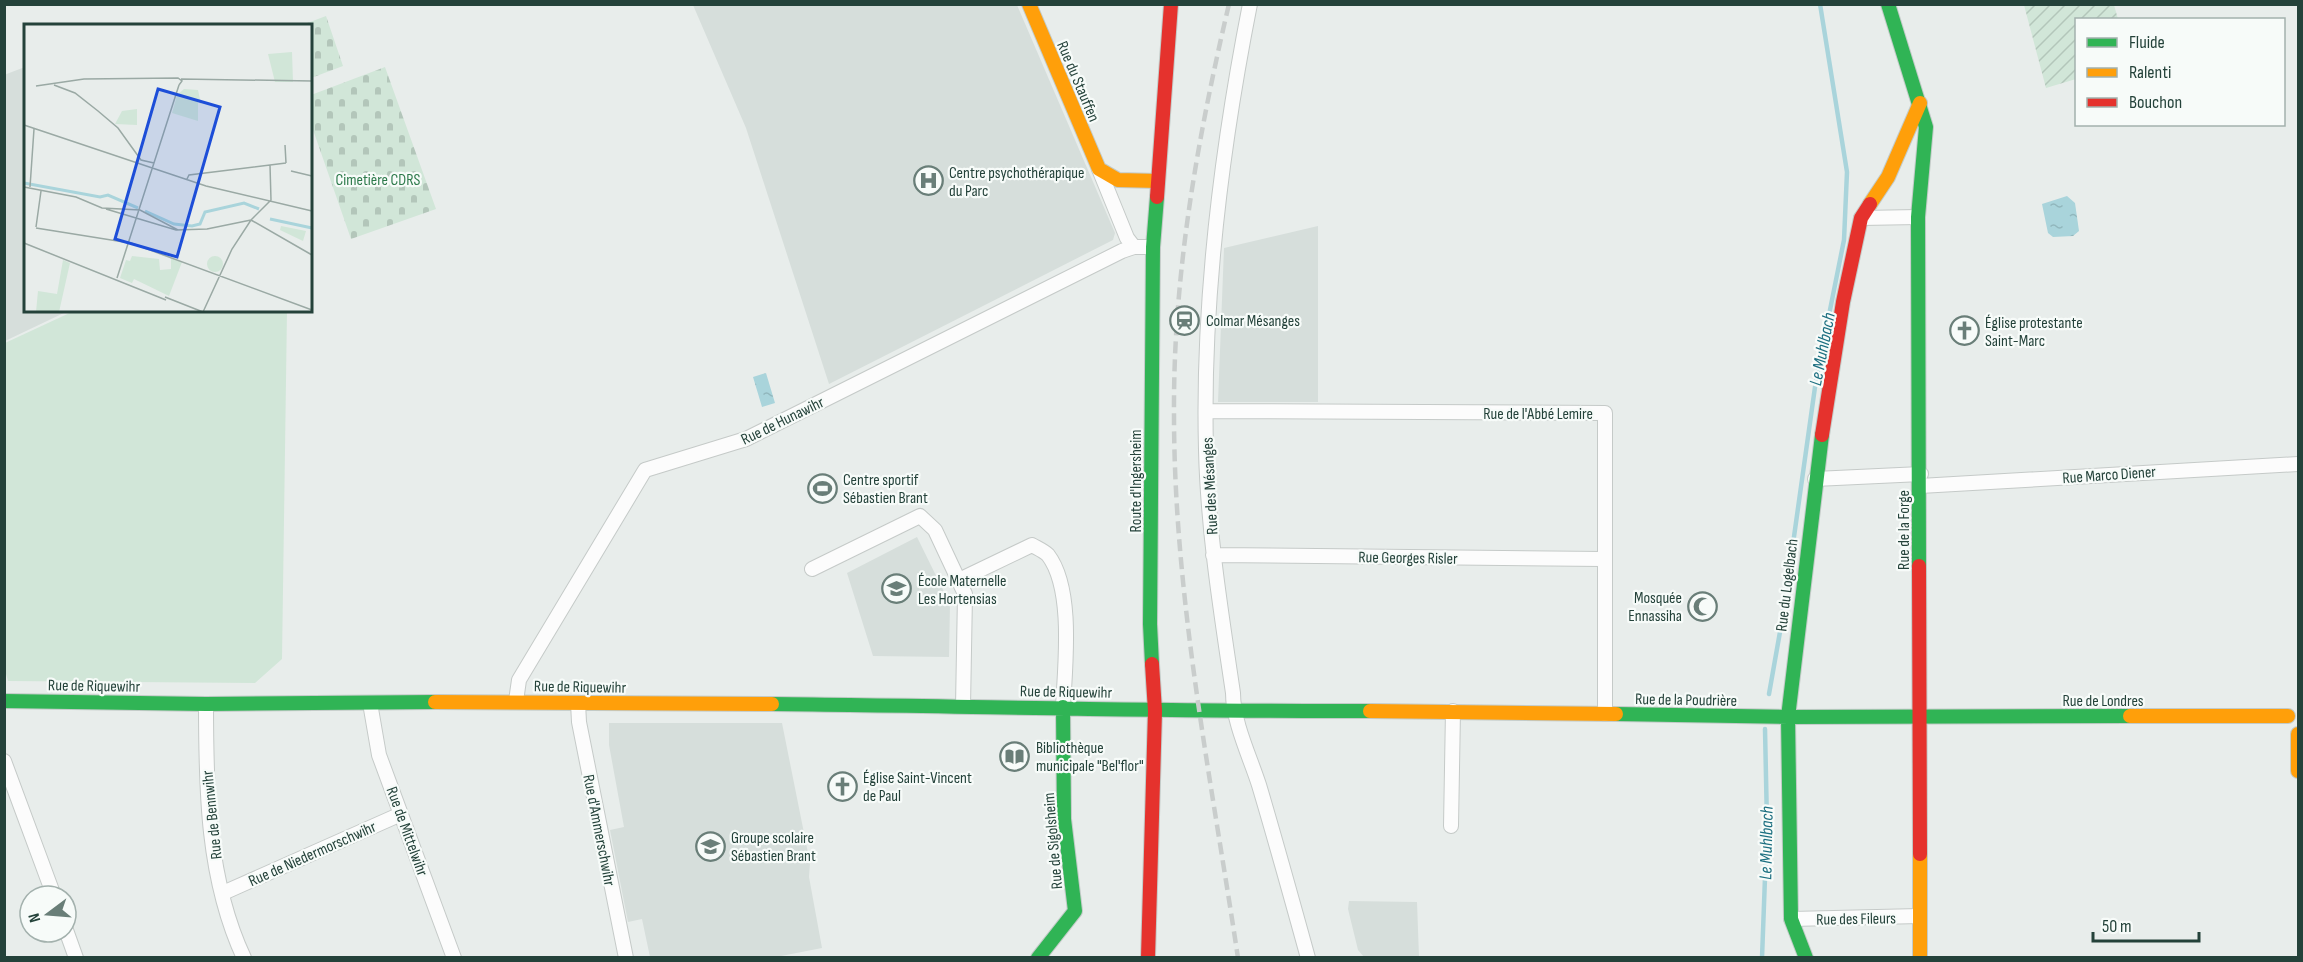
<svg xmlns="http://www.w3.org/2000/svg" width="2303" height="962" viewBox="0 0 2303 962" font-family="'Sofia Sans Condensed',sans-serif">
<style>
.built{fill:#d6dedb}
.green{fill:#d1e6d8}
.cemetery{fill:url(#cemetery-stones)}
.garden{fill:url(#garden-furrows)}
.water{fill:url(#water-ripples)}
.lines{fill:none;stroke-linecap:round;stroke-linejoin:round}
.stream{stroke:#a9d4db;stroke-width:4.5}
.street-casing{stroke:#c5cac8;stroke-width:16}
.fast-casing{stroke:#c3cbc8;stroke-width:16}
.slow-casing{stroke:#c3cbc8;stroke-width:16}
.jam-casing{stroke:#c3cbc8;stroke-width:16}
.street{stroke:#fcfcfc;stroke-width:14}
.fast{stroke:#30b455;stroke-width:14}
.slow{stroke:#ff9f0a;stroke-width:14}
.jam{stroke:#e5322d;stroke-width:14}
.rail{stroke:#c9cdcc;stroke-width:4.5;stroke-dasharray:12 6;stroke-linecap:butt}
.labels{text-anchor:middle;stroke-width:4.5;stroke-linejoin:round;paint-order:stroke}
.street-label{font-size:16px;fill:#24423a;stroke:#f7fbf9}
.poi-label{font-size:16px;fill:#24423a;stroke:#f7fbf9;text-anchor:start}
.park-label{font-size:16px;fill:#2d7a4b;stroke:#f7fbf9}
.water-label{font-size:18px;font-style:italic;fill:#1c6f80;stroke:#f7fbf9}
.inset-river{fill:none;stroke:#a9d4db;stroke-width:3}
.inset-road{fill:none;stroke:#9aa9a4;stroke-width:1.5}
.view{fill:#1d4ed8;fill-opacity:0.15;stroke:#1d4ed8;stroke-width:3}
.inset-edge{fill:none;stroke:#24423a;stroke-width:3}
</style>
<defs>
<pattern id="cemetery-stones" width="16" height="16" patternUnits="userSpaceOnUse" patternTransform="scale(1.5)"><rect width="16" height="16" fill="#d1e6d8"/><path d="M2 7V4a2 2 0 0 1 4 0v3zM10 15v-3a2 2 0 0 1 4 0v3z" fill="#b3c6ba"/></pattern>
<pattern id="garden-furrows" width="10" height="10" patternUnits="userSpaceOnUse" patternTransform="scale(1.5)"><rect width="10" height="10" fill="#d1e6d8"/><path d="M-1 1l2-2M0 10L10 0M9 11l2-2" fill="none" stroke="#b3c6ba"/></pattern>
<pattern id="water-ripples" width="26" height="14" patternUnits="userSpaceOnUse" patternTransform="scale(1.5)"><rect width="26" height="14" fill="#a9d4db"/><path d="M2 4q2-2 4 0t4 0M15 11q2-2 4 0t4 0" fill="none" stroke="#91b7bd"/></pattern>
</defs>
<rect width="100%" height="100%" fill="#e8edeb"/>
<!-- built -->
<path class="built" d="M 693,5 L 1017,5 L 1115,233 L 1113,240 L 829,384 L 746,128 Z
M 25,67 L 26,310 L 68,311 L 5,341 L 4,75 Z
M 1318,226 L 1318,402 L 1218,402 L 1224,248 Z
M 917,537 L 950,604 L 949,657 L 873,656 L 847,573 Z
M 609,723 L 782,723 L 810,863 L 809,877 L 822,948 L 776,957 L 650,957 L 642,919 L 628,922 L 610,830 L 624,827 L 609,745 Z
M 1349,901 L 1417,902 L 1419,957 L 1364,957 L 1358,950 L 1348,909 Z"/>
<!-- green -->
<path class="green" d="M 76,310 L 287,311 L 282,659 L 255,683 L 8,681 L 4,667 L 5,343 Z"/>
<!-- cemetery -->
<path class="cemetery" d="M 326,16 L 343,66 L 311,78 L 310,26 L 302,25 Z
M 385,67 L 436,209 L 351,239 L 311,124 L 311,95 Z"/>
<!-- garden -->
<path class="garden" d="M 2024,5 L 2114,5 L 2118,19 L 2076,20 L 2076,79 L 2046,88 Z"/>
<!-- water -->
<path class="water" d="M 2067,196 L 2075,203 L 2079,231 L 2073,236 L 2053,237 L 2048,233 L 2042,204 Z
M 766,373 L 775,403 L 762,407 L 753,377 Z"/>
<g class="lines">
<!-- stream -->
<path class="stream" d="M 1769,694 L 1783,615 L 1816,380 L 1844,240 L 1847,172 L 1820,4
M 1762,958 L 1767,824 L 1765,729"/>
<defs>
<path id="street" d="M 1250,4 C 1221,151 1202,300 1206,450 C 1208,532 1221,612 1233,693 C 1233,722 1250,757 1259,785 C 1276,842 1292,900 1308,958
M 1099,169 L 1127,238 L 1134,247
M 1861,218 L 1918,217
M 1206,411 L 1605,413 L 1605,714
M 1815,479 L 1921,474
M 1920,486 L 2298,464
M 1213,555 L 1603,559
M 812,569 L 920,516 L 935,530 L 965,594 L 963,706
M 957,581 L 1032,545 C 1037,548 1044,551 1048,555 C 1074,589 1065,666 1063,707
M 516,701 L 519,680 L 645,470 L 746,439 L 1122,251 L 1134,247 L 1153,247
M 370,703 L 379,755 L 454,958
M 578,703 L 579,722 L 626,958
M 206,704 C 206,789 207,879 244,958
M 4,761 L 54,896
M 1451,826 L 1453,711
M 223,893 L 401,814
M 1791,919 L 1920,916
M 66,930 L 76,958"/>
<path id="fast" d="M 1888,4 L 1926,127 L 1918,217 L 1919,566
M 1152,664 L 1150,624 L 1153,247 L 1157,197
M 4,701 L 206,704 L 435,702
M 772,704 C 972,706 1171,712 1370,711
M 1616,714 L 1788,717 L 2130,716
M 1038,958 L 1075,911 L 1064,819 L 1063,707
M 1806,958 L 1791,919 L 1788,717 L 1822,435"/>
<path id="slow" d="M 1029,4 L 1099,169 L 1118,180 L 1158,181
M 1870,204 L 1888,177 L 1920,103
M 435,702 L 772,704
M 1370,711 L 1616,714
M 2130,716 L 2288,716
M 2298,734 L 2298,771
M 1920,854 L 1920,958"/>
<path id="jam" d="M 1157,197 L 1171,4
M 1822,435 L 1843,302 L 1861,218 L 1870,204
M 1919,566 L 1920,854
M 1148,958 L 1155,711 L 1152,664"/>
</defs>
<!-- street casing -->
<use href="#street" class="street-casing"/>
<!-- fast casing -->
<use href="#fast" class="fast-casing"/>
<!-- slow casing -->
<use href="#slow" class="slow-casing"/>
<!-- jam casing -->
<use href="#jam" class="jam-casing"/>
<!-- street -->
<use href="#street" class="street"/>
<!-- fast -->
<use href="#fast" class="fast"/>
<!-- slow -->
<use href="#slow" class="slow"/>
<!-- jam -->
<use href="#jam" class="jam"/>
<!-- rail -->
<path class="rail" d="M 1229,4 C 1197,140 1173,276 1174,415 C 1174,597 1211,778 1238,958"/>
</g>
<!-- icons -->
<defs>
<symbol id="hospital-ring" viewBox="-11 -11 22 22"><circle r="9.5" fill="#f7fbf9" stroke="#697e78" stroke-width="1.5"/><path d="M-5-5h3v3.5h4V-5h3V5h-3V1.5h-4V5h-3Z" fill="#697e78"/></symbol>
<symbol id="station-ring" viewBox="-11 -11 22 22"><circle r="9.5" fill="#f7fbf9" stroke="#697e78" stroke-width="1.5"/><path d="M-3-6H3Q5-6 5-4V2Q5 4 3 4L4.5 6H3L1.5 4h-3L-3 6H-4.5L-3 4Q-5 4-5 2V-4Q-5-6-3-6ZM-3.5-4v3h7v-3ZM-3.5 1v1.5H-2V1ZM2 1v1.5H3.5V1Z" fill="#697e78"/></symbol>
<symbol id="church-ring" viewBox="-11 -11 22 22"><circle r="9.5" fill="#f7fbf9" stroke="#697e78" stroke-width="1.5"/><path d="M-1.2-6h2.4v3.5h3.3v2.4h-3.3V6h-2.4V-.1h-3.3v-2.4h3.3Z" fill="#697e78"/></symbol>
<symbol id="stadium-ring" viewBox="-11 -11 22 22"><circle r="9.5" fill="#f7fbf9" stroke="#697e78" stroke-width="1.5"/><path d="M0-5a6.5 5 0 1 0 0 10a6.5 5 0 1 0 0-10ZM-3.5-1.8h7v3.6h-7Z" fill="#697e78"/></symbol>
<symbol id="school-ring" viewBox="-11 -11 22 22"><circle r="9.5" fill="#f7fbf9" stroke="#697e78" stroke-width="1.5"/><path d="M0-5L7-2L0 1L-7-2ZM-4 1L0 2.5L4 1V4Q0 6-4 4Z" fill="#697e78"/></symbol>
<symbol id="mosque-ring" viewBox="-11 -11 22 22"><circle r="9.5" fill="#f7fbf9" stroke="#697e78" stroke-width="1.5"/><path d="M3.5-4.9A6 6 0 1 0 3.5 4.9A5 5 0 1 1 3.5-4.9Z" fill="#697e78"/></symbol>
<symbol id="library-ring" viewBox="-11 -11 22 22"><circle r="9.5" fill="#f7fbf9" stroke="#697e78" stroke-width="1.5"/><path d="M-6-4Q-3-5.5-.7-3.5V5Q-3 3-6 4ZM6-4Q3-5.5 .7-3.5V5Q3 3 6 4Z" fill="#697e78"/></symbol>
</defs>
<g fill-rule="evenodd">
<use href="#hospital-ring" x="912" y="164" width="33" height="33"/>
<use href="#station-ring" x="1168" y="304" width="33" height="33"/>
<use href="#church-ring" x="1948" y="314" width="33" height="33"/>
<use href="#stadium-ring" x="806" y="472" width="33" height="33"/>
<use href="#school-ring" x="880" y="572" width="33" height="33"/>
<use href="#mosque-ring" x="1686" y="590" width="33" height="33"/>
<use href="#library-ring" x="998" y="740" width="33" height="33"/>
<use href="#church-ring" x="826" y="770" width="33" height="33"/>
<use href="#school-ring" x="694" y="830" width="33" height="33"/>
</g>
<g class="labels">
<!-- street labels -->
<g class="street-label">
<text transform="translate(1079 81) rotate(67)" y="6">Rue du Stauffen</text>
<text x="1538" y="419">Rue de l'Abbé Lemire</text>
<text transform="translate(782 420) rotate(-26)" y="6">Rue de Hunawihr</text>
<text transform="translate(2109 474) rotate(-4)" y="6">Rue Marco Diener</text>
<text transform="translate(1135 481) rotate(-90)" y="6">Route d'Ingersheim</text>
<text transform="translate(1209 486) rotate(-93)" y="6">Rue des Mésanges</text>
<text transform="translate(1903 530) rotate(-90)" y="6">Rue de la Forge</text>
<text transform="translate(1408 557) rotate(1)" y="6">Rue Georges Risler</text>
<text transform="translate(1786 585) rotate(-83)" y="6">Rue du Logelbach</text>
<text transform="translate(94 685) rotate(1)" y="6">Rue de Riquewihr</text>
<text transform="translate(580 686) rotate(1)" y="6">Rue de Riquewihr</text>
<text transform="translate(1066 691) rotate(1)" y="6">Rue de Riquewihr</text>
<text transform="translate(1686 699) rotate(1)" y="6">Rue de la Poudrière</text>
<text x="2103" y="706">Rue de Londres</text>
<text transform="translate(211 815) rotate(-96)" y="6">Rue de Bennwihr</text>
<text transform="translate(600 830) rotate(79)" y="6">Rue d'Ammerschwihr</text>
<text transform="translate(408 831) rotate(70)" y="6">Rue de Mittelwihr</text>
<text transform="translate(1052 841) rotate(-95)" y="6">Rue de Sigolsheim</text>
<text transform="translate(312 853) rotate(-24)" y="6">Rue de Niedermorschwihr</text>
<text transform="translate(1856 918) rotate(-1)" y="6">Rue des Fileurs</text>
</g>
<!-- poi labels -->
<g class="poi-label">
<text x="949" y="178">Centre psychothérapique<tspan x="949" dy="18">du Parc</tspan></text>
<text x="1206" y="326">Colmar Mésanges</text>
<text x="1985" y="328">Église protestante<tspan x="1985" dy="18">Saint-Marc</tspan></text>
<text x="843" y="485">Centre sportif<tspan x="843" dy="18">Sébastien Brant</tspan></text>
<text x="918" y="586">École Maternelle<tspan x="918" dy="18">Les Hortensias</tspan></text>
<text x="1682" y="603" text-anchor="end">Mosquée<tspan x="1682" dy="18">Ennassiha</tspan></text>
<text x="1036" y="753">Bibliothèque<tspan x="1036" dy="18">municipale "Bel'flor"</tspan></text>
<text x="863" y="783">Église Saint-Vincent<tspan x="863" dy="18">de Paul</tspan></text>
<text x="731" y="843">Groupe scolaire<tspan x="731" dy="18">Sébastien Brant</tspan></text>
</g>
<!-- park labels -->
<g class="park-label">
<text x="378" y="185">Cimetière CDRS</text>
</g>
<!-- water labels -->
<g class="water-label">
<text transform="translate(1822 349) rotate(-79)" y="6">Le Muhlbach</text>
<text transform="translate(1766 843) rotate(-89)" y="6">Le Muhlbach</text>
</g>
</g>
<!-- overview -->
<g transform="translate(24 24)">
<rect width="288" height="288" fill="#e8edeb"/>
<path d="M 268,28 L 269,58 L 251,58 L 244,30 ZM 160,65 L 174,66 L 177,80 L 174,77 L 174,97 L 148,89 L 153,71 ZM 257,202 L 282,207 L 279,217 L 256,206 ZM 108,232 L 135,235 L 136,246 L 147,245 L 147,234 L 158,238 L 145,272 L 110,255 L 108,259 L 96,254 L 102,236 L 106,237 ZM183 240a8 8 0 1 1 16 0a8 8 0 1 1-16 0ZM 39,236 L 46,239 L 35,288 L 12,288 L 14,267 L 33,270 Z" fill="#d1e6d8"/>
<path d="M 113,85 L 113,101 L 91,100 L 98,87 Z" fill="#d1e6d8"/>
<path class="inset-river" d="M 0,159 L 76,173 L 84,171 L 114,184M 121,187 L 150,200 L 168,202 L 176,200 L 181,188 L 220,179 L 235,185M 246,195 L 288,204"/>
<path class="inset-road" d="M 157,55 L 288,57M 30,61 L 51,69 L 74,87 L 94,104 L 117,136 L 130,139M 12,62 L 60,55 L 154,54 L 158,57 L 155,61M 0,101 L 182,162 L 288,187M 261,121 L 262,139M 267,147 L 288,152M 163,155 L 165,151 L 262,139M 0,163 L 52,173 L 78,184 L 116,186 L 154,206M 6,163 L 10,105M 82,185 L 152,206 L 183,205 L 227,196M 227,196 L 288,231M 12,203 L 17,167M 12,204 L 106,219M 0,219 L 142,276M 107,219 L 288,286M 93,254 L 155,61M 141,273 L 179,288M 179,288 L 208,225 L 227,196 L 247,176 L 246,141"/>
<path class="view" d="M 134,65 L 196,83 L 153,233 L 91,215 Z"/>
<rect width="288" height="288" class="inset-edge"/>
</g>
<!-- border -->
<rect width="2303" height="962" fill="none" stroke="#24423a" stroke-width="12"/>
<!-- legend -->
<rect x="2075" y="18" width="210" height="108" fill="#f7fbf9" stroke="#a3b1ad" stroke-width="1.5"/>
<rect x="2087" y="38" width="30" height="9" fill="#30b455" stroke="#a3b1ad" stroke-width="1.5"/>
<text x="2129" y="48" font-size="18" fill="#24423a">Fluide</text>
<rect x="2087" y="68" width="30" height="9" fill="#ff9f0a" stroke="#a3b1ad" stroke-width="1.5"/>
<text x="2129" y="78" font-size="18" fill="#24423a">Ralenti</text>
<rect x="2087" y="98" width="30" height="9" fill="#e5322d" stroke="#a3b1ad" stroke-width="1.5"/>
<text x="2129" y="108" font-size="18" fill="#24423a">Bouchon</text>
<!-- north arrow -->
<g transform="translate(48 914) rotate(254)"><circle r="28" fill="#f7fbf9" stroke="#a3b1ad" stroke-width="1.5"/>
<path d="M0-4.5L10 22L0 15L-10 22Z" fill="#697e78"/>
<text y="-9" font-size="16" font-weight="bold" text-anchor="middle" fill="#24423a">N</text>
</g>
<!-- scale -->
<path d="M2093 932v9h106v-9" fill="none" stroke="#24423a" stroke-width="3"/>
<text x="2102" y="932" font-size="18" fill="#24423a" stroke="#f7fbf9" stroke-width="4.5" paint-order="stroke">50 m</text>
</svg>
